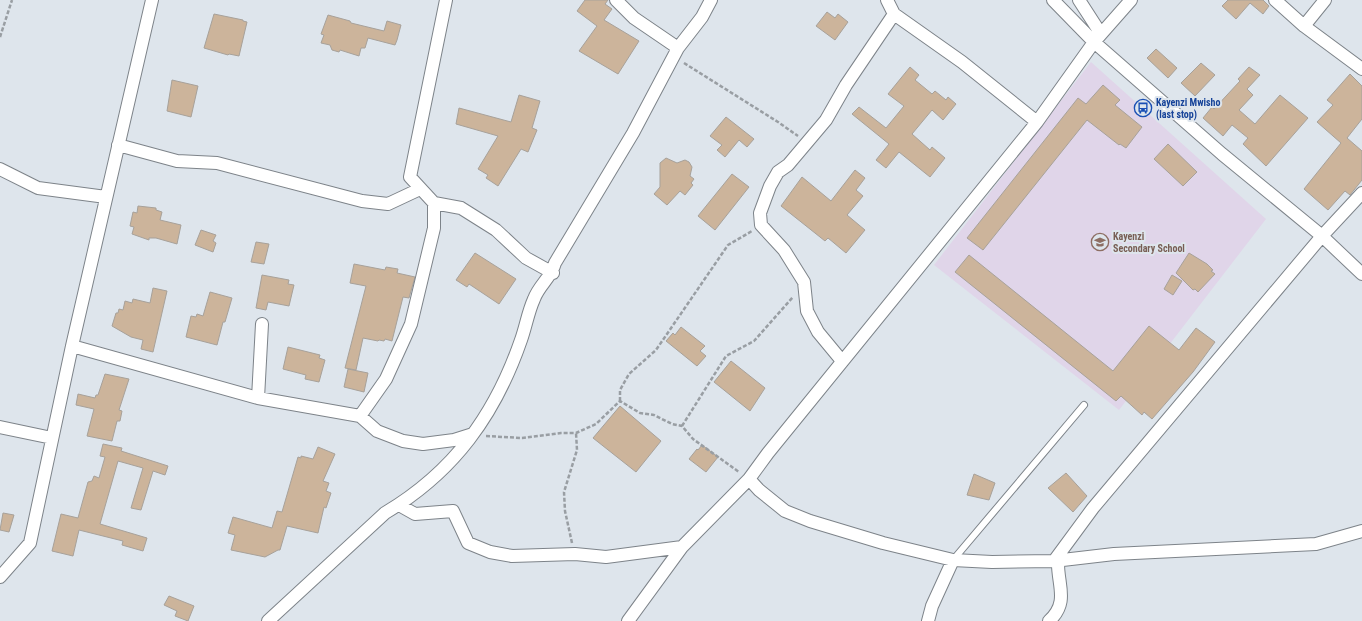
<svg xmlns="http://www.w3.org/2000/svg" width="1362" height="621" viewBox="0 0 1362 621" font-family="'Roboto Condensed',sans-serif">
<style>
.education{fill:#e0d5e9}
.building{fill:#ccb49b;stroke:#a7a19a}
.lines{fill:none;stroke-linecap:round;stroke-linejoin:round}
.service-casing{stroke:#7d8389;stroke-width:8}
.minor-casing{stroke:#7d8389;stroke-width:14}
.path{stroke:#999ea3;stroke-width:2.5;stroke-dasharray:4 2;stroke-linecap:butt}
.service{stroke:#fff;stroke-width:6}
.minor{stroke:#fff;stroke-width:12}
.labels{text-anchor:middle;stroke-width:4;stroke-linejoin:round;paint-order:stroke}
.transit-label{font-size:10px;font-weight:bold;fill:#164399;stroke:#dee5ec;text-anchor:start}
.education-label{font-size:10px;font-weight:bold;fill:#785e54;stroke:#dee5ec;text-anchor:start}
</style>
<rect width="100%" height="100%" fill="#dee5ec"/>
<!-- education -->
<path class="education" d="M 1091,62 L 1266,219 L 1119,410 L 934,265 Z"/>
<!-- building -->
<path class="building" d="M 585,0 L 608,0 L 605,4 L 612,9 L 604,20 L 639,41 L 618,74 L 579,51 L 597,26 L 577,11 Z
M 1228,0 L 1263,0 L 1269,6 L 1263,14 L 1250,3 L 1236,19 L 1222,6 Z
M 827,12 L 835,18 L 838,14 L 848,22 L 835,40 L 816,26 Z
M 214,14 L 243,20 L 243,21 L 247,22 L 239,56 L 229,54 L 228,55 L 204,48 Z
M 328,15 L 350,21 L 351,23 L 384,31 L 387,21 L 401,25 L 397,40 L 395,45 L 368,38 L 365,48 L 361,48 L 359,56 L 340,50 L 339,52 L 332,50 L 330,45 L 321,43 L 324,35 L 321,34 Z
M 1156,49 L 1177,68 L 1168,78 L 1147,58 Z
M 1201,63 L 1215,75 L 1195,96 L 1181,83 Z
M 910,67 L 919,75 L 915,80 L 932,94 L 935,91 L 946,100 L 948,97 L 956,104 L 943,120 L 932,110 L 912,134 L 930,150 L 932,147 L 945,158 L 930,177 L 899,152 L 886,168 L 876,160 L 889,144 L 852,114 L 859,107 L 886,128 L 904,106 L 888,94 Z
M 1249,67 L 1260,75 L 1247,89 L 1253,95 L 1239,110 L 1255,124 L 1280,95 L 1308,118 L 1266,166 L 1243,144 L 1248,138 L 1232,125 L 1223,136 L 1203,118 L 1212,107 L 1214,109 L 1240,81 L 1238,79 Z
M 1350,74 L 1362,86 L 1362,119 L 1347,138 L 1362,151 L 1362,180 L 1350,195 L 1345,191 L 1328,210 L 1304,189 L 1341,143 L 1317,122 L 1333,105 L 1327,100 Z
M 172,80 L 198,86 L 191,117 L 167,111 Z
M 1103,85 L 1120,100 L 1115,105 L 1142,127 L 1126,148 L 1120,144 L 1119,145 L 1087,120 L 983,250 L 967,238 L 1078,98 L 1086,104 Z
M 519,95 L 540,101 L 532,128 L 537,130 L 528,152 L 521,149 L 498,186 L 486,178 L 488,175 L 478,169 L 498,136 L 456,124 L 459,108 L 511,122 Z
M 726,117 L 754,139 L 747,147 L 739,140 L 725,157 L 717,150 L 722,145 L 710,136 Z
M 1168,144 L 1197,172 L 1183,186 L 1154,159 Z
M 666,158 L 677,163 L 685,160 L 689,162 L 692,167 L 690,176 L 694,179 L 691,183 L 693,185 L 685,195 L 680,191 L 667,205 L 654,194 L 660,187 L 660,163 Z
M 855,170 L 865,178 L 856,190 L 863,196 L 847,215 L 865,230 L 846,253 L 828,238 L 825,241 L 781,206 L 802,177 L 831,201 Z
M 732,174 L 749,187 L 715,230 L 698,216 Z
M 138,206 L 156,208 L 156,210 L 162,212 L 160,220 L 181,225 L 177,244 L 156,238 L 149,238 L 149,240 L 132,234 L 134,227 L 130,226 L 133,212 L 137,213 Z
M 201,230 L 216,235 L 213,241 L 216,243 L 213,252 L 195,245 Z
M 256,242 L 269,244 L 264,264 L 251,262 Z
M 475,253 L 516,279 L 499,304 L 469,284 L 467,287 L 456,280 Z
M 1189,253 L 1207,264 L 1213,270 L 1211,271 L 1215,274 L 1198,292 L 1195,289 L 1193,290 L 1176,273 Z
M 969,255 L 1113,371 L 1149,326 L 1179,350 L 1196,328 L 1215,342 L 1193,372 L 1152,419 L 1144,412 L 1142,415 L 1121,396 L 1116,401 L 955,272 Z
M 354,264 L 385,270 L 386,267 L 398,269 L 397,273 L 415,277 L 409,298 L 403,297 L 392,341 L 385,339 L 384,341 L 379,340 L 378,341 L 363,338 L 356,370 L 345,368 L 366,286 L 350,283 Z
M 262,275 L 289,280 L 288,284 L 294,285 L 289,306 L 268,302 L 266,310 L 256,308 Z
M 1172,275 L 1182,281 L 1173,295 L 1164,289 Z
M 153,288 L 167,291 L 153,352 L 141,349 L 143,340 L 131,337 L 112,326 L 116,313 L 118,313 L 119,309 L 123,310 L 125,301 L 132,303 L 133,299 L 150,303 Z
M 210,292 L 232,298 L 225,322 L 223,322 L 217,345 L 186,337 L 191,316 L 196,317 L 197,314 L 203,316 Z
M 681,327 L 705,346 L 700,351 L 706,356 L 697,366 L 666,341 L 673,333 L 675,335 Z
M 288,347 L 320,355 L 319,358 L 325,360 L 319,382 L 305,379 L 306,375 L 283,369 Z
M 731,361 L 765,388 L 750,411 L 714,382 Z
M 348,369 L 368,373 L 364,392 L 344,387 Z
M 105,374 L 129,379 L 119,410 L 122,411 L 120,421 L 117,421 L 112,441 L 87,436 L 94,409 L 76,405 L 78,394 L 95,398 L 96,395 L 98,395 Z
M 620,406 L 661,441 L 636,472 L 593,438 Z
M 103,444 L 122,448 L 121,451 L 168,466 L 165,475 L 153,471 L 141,510 L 131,508 L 143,468 L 118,461 L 100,524 L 147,538 L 143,551 L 122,545 L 123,541 L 79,530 L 73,556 L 52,551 L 61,514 L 78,518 L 88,482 L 92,481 L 94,476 L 99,478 L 105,457 L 100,456 Z
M 702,445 L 718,457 L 706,472 L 689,459 L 697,449 L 698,450 Z
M 318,447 L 335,454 L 323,481 L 329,483 L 326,491 L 331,493 L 326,508 L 324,507 L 318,533 L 287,526 L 280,550 L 278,550 L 265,557 L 231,550 L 235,535 L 228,533 L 233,517 L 272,528 L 277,511 L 282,512 L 298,457 L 301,458 L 301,456 L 313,459 Z
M 1066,473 L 1087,496 L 1073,512 L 1048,488 Z
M 974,474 L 995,483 L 989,500 L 967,495 Z
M 3,513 L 14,515 L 9,532 L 0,530 Z
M 169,596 L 194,606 L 188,621 L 175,616 L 177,611 L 164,605 Z"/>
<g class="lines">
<defs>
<path id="service" d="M 953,560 L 1084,405"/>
<path id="minor" d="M 616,0 L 634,18 L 678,48
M 887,0 L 894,14 L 962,62 L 1037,122
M 1053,0 L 1094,42 L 1222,154 L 1322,236 L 1362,274
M 1079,0 L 1101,34
M 1275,0 L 1304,26 L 1362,69
M 1304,26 L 1325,0
M 118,145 L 177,161 L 217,163 L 362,201 L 388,204 L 420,189
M 0,169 L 38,188 L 106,197
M 434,203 L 461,208 L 496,230 L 526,258 L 553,273
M 72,346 L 258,398 L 360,416 L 377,431 L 403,441 L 423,444 L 454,440 L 473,434
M 842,361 L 818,332 L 807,311 L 804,282 L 784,250 L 761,225 L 760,213 L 770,186 L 778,172 L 788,165 L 826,120 L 846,85 L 894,14
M 258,398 L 262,324
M 360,416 L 386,379 L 411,324 L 434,228 L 434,203 L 410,177 L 446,0
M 0,427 L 52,438
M 749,479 L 759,490 L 785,511 L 810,521 L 883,543 L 953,560 L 992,562 L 1054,561 L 1114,554 L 1316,544 L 1362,531
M 399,505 L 415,514 L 453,511 L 468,543 L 490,552 L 512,556 L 575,554 L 606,557 L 682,547
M 0,577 L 30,543 L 72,346 L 152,0
M 268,621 L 385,513 C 454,472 495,415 521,340 C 526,326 528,312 534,299 C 539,285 551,278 555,263 L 633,133 L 678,48 L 702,17 L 711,0
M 628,621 L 682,547 L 749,479 L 768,453 L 1037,122 L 1094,42 L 1131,0
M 928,621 L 932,606 L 953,560
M 1049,621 C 1070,602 1057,584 1058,561 L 1054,561 L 1093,508 L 1322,236 L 1362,193"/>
</defs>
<!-- service casing -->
<use href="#service" class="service-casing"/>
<!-- minor casing -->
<use href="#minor" class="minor-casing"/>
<!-- path -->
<path class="path" d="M 0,37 L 12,0
M 684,63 L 778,122 L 798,136
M 620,401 L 620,390 L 629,374 L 656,350 L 728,245 L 752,231
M 682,426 L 726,356 L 754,341 L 793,297
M 486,436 L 522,438 L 561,433 L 576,433 L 596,424 L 620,401 L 640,413 L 654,415 L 672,424 L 682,426 L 693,439 L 739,472
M 572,543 L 565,511 L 564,492 L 577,450 L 576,433"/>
<!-- service -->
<use href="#service" class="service"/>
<!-- minor -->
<use href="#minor" class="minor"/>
</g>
<!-- icons -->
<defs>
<symbol id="bus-ring" viewBox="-11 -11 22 22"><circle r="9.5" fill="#dee5ec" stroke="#1a4fb4" stroke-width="1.5"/><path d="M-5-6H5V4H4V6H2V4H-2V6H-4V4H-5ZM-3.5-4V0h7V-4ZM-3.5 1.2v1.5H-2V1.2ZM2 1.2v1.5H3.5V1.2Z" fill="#1a4fb4"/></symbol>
<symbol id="school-ring" viewBox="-11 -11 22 22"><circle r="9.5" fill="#dee5ec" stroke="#8d6e63" stroke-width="1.5"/><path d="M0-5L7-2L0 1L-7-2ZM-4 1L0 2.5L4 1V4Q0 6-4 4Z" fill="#8d6e63"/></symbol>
</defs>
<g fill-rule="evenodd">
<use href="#bus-ring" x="1133" y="98" width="20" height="20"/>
<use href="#school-ring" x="1090" y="232" width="20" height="20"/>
</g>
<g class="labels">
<!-- transit labels -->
<g class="transit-label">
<text x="1156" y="106">Kayenzi Mwisho<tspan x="1156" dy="12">(last stop)</tspan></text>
</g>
<!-- education labels -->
<g class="education-label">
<text x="1113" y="240">Kayenzi<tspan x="1113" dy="12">Secondary School</tspan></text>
</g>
</g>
</svg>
